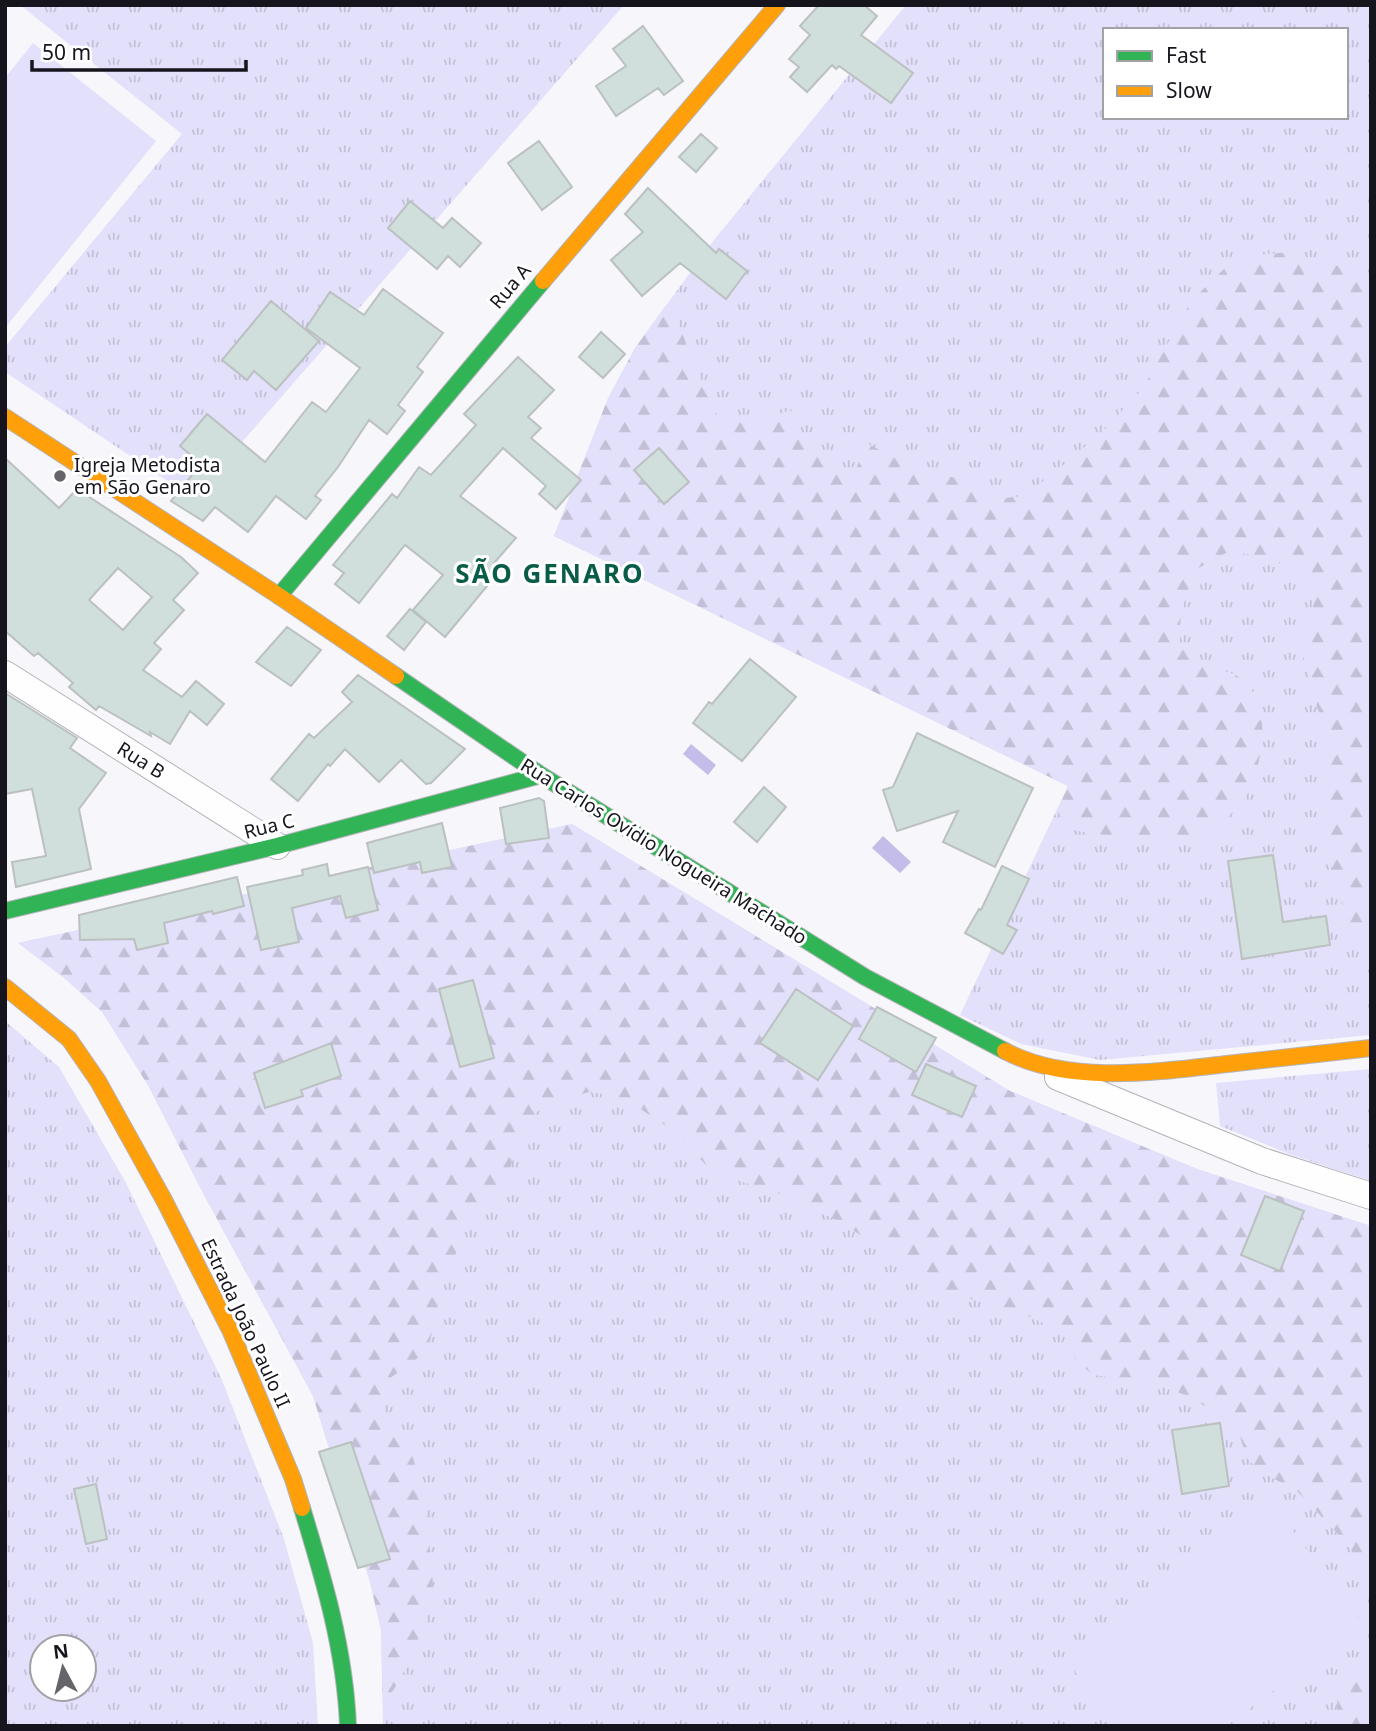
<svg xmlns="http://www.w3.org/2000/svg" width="1376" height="1731" viewBox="0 0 1376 1731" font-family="'Noto Sans',sans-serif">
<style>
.grass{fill:url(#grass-tufts);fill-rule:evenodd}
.forest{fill:url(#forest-firs)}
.pitch{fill:#e3e0fb}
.water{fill:#c4bdea}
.building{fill:#d0dfdc;stroke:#bbc0c0;stroke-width:2;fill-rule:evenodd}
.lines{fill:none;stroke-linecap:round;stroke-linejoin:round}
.street-casing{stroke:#b3b3b9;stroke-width:28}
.fast-casing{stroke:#b3b3b9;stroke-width:18}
.slow-casing{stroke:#b3b3b9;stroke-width:18}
.street{stroke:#fefefe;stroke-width:26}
.fast{stroke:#30b455;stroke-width:16}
.slow{stroke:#ff9f0a;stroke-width:16}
.poi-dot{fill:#64646b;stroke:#fff;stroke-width:2.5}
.labels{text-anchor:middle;stroke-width:6;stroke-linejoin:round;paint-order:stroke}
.street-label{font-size:19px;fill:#16151d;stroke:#fff}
.poi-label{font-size:19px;fill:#16151d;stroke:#fff;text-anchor:start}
.district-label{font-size:26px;font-weight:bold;letter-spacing:2px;fill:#095c47;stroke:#fff}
</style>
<defs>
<pattern id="grass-tufts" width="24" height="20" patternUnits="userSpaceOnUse" patternTransform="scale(1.75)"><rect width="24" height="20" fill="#e3e0fb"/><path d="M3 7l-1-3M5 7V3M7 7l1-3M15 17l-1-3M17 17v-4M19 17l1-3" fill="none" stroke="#c2bfd7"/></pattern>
<pattern id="forest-firs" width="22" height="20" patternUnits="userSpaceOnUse" patternTransform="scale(1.75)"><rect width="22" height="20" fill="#e3e0fb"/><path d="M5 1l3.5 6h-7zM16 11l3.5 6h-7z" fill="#c2bfd7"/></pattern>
</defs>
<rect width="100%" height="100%" fill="#f6f6fb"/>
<!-- grass -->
<path class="grass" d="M 20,5 L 624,5 L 193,498 L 5,372 L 5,347 L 182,134 Z
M 906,5 L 1371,5 L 1371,1035 L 1100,1060 L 1021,1044 L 960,1015 L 1068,786 L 554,536 L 608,399 L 635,348 L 714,240 ZM 1105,30 L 1346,30 L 1346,117 L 1105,117 Z
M 572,824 L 1010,1091 L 1197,1169 L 1371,1226 L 1371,1726 L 383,1726 L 381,1630 L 370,1582 L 313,1396 L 204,1195 L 149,1087 L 108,1017 L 63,977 L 18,943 Z
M 5,1021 L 59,1067 L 126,1183 L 222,1380 L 284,1539 L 313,1643 L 318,1726 L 5,1726 ZM 42,1647 L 84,1647 L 84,1689 L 42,1689 Z
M 1371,1069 L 1371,1181 L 1292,1155 L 1220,1126 L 1216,1083 Z"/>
<!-- forest -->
<path class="forest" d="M 1292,252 L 1319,263 L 1345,267 L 1371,281 L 1371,952 L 1358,944 L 1350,928 L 1333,878 L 1328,848 L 1324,817 L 1324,767 L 1326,737 L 1322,717 L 1317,708 L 1314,686 L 1303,662 L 1304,640 L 1312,619 L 1314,598 L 1308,575 L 1295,566 L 1270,562 L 1249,554 L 1226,553 L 1195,570 C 1186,595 1176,621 1181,649 C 1192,656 1202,662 1214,667 C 1222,671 1232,672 1239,677 C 1275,703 1263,763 1246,797 C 1238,813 1222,815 1216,834 L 1197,842 L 1174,843 L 1087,833 L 1074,830 L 1057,811 L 1068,786 L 554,536 L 608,398 L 635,348 L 666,305 L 681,328 L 690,356 L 721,424 L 765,420 L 790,410 L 807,441 L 825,463 L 855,473 L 865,442 L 902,462 L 968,482 L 998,499 L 1021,496 L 1049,477 L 1102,432 L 1143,388 L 1191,301 L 1226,267 L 1265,254 Z
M 572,824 L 1010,1091 L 1197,1169 L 1371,1226 L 1371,1580 L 1358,1558 L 1337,1533 L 1297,1491 L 1259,1471 L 1247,1458 L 1239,1434 L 1222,1416 L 1187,1396 L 1156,1383 L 1093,1375 L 1075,1359 L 1072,1345 L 1066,1334 L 1026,1315 L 943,1291 L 920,1277 L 897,1257 L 834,1219 L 790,1197 L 730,1178 L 706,1165 L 675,1132 L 636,1106 L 611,1095 L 589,1092 L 555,1102 L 533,1114 L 521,1126 L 510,1170 L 499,1182 L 481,1192 L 445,1280 L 430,1341 L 419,1357 L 389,1379 L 382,1399 L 385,1414 L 400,1430 L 409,1446 L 425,1495 L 433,1584 L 426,1621 L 402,1676 L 383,1707 L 381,1630 L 370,1582 L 313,1396 L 204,1195 L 149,1087 L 102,1012 L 63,977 L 18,943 Z
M 1371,1651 L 1371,1726 L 1336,1726 L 1338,1688 L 1344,1674 Z"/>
<!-- pitch -->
<path class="pitch" d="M 33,43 L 156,141 L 5,328 L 5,78 Z
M 1272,1503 L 1363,1624 L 1226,1726 L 1116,1726 L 1065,1658 Z"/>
<!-- water -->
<path class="water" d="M 691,744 L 716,765 L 708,775 L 683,754 Z
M 883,836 L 911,862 L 900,873 L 872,848 Z"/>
<!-- building -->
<path class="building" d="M 819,5 L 864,5 L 877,16 L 861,35 L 913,73 L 891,103 L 839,66 L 836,69 L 832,65 L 807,92 L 790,77 L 799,67 L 789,59 L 810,35 L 800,26 Z
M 643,26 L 683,81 L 664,95 L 658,88 L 616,116 L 596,86 L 626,66 L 613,49 Z
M 701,134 L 717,148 L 696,172 L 679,157 Z
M 539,141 L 572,187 L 542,210 L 508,163 Z
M 648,188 L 716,253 L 719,249 L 747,271 L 726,299 L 680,263 L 642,296 L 611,260 L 643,232 L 625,214 Z
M 410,201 L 443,228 L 452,218 L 481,243 L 460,267 L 448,256 L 437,269 L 388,228 Z
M 383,289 L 443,333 L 417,367 L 423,372 L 398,405 L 405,411 L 387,434 L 369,420 L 338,467 L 315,496 L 321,500 L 306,519 L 276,496 L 248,532 L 215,507 L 203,521 L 171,501 L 201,464 L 180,446 L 207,414 L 265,462 L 312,402 L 326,412 L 360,368 L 306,328 L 330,292 L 364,315 Z
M 271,301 L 319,341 L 276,390 L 254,371 L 247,380 L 222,360 Z
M 601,332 L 625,354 L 603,378 L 579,357 Z
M 518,357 L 554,390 L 528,417 L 541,428 L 531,438 L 581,480 L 556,509 L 539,494 L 546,486 L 503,448 L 460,496 L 516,538 L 494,563 L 501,569 L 445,637 L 413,610 L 443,575 L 405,545 L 359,603 L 335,584 L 344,573 L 333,565 L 392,494 L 397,498 L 419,467 L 431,475 L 476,425 L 464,414 Z
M 659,448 L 689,482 L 664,504 L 634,470 Z
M 5,458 L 59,508 L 77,489 L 181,557 L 198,573 L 173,600 L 184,610 L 154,643 L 161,649 L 143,670 L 182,697 L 196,681 L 224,704 L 207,725 L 190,711 L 170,744 L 150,732 L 151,736 L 99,706 L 96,710 L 69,687 L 73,683 L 38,653 L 34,656 L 5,631 ZM 118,568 L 152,597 L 123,630 L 89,600 Z
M 410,609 L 426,622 L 404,650 L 387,636 Z
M 287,627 L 321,650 L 291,686 L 256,662 Z
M 750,659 L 796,697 L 742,761 L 693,723 L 709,702 L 712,704 Z
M 358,675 L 465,749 L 431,783 L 426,784 L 401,760 L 379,782 L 345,749 L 330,766 L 328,764 L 298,801 L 271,779 L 309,734 L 314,738 L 352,702 L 342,692 Z
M 5,693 L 77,738 L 70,748 L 106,773 L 79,809 L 91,869 L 16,887 L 12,862 L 46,856 L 32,789 L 5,794 Z
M 917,733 L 1033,788 L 995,867 L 943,842 L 958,811 L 897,831 L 883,790 L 893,787 Z
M 764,787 L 786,807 L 757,842 L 734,822 Z
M 539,798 L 544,801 L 549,838 L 506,844 L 500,808 Z
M 442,823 L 452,867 L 422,873 L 420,862 L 374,873 L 367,843 Z
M 1273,855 L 1283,922 L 1326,916 L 1330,945 L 1242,959 L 1228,861 Z
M 327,864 L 329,876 L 368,867 L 378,910 L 346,918 L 340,896 L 292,908 L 299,942 L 261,950 L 247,887 L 303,875 L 302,870 Z
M 1002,866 L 1029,879 L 1007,925 L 1017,930 L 1003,954 L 965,933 L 979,909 L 981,910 Z
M 237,877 L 244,906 L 213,914 L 212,911 L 164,923 L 168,943 L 137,950 L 134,939 L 80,940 L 79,915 Z
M 473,980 L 494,1058 L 460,1067 L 439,989 Z
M 796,989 L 853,1026 L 818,1080 L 760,1043 Z
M 877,1007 L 936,1038 L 916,1072 L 859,1039 Z
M 331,1043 L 341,1076 L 301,1090 L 303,1096 L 265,1108 L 254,1073 Z
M 926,1064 L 976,1086 L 962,1117 L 912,1095 Z
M 1265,1196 L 1304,1211 L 1280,1271 L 1241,1255 Z
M 1220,1423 L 1229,1486 L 1182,1494 L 1172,1430 Z
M 351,1442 L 390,1559 L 358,1568 L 319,1452 Z
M 96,1484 L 107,1539 L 86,1544 L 74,1489 Z"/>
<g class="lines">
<defs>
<path id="street" d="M 5,674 L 277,846
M 1058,1077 L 1262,1161 L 1371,1196"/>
<path id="fast" d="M 279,596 L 543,281
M 396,676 L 541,775 L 865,977 L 1005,1051
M 5,911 L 277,846 L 541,775
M 302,1508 C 324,1580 345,1650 348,1726"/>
<path id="slow" d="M 543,281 L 777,5
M 5,417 L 279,596 L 396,676
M 5,987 L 69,1039 L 98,1081 L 164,1200 L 231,1332 L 293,1479 L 302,1508
M 1005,1051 C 1069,1085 1157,1072 1227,1064 C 1275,1059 1323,1053 1371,1048"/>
</defs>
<!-- street casing -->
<use href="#street" class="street-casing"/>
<!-- fast casing -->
<use href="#fast" class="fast-casing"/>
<!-- slow casing -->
<use href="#slow" class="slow-casing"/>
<!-- street -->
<use href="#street" class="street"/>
<!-- fast -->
<use href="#fast" class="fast"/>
<!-- slow -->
<use href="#slow" class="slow"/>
</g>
<!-- markers -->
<circle class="poi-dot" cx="60" cy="476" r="7"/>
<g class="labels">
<!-- street labels -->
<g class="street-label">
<text transform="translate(510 286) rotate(-50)" y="7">Rua A</text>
<text transform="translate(141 760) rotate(32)" y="7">Rua B</text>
<text transform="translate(269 826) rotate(-14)" y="7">Rua C</text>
<text transform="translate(664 851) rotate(32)" y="7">Rua Carlos Ovídio Nogueira Machado</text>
<text transform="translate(246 1323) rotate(65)" y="7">Estrada João Paulo II</text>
</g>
<!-- poi labels -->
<g class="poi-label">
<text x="74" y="472">Igreja Metodista<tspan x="74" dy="22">em São Genaro</tspan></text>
</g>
<!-- district labels -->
<g class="district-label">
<text x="550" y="583">SÃO GENARO</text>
</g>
</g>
<!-- border -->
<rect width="1376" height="1731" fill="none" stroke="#16151d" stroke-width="14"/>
<!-- legend -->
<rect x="1103" y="28" width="245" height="91" fill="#ffffff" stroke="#a2a1a5" stroke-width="2"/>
<rect x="1117" y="51" width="35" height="10" fill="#30b455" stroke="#a2a1a5" stroke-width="2"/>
<text x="1166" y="63" font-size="21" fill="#16151d">Fast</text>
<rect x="1117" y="86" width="35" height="10" fill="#ff9f0a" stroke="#a2a1a5" stroke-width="2"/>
<text x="1166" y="98" font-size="21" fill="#16151d">Slow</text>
<!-- north arrow -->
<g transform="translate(63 1668) rotate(353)"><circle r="33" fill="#ffffff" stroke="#a2a1a5" stroke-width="2"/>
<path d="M0-5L12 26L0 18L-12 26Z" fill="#64646b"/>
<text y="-10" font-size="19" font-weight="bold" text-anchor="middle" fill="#16151d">N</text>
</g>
<!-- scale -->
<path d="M32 60v10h214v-10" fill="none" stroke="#16151d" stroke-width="3.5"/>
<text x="42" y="60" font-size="21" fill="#16151d" stroke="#ffffff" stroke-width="5" paint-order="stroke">50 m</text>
</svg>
